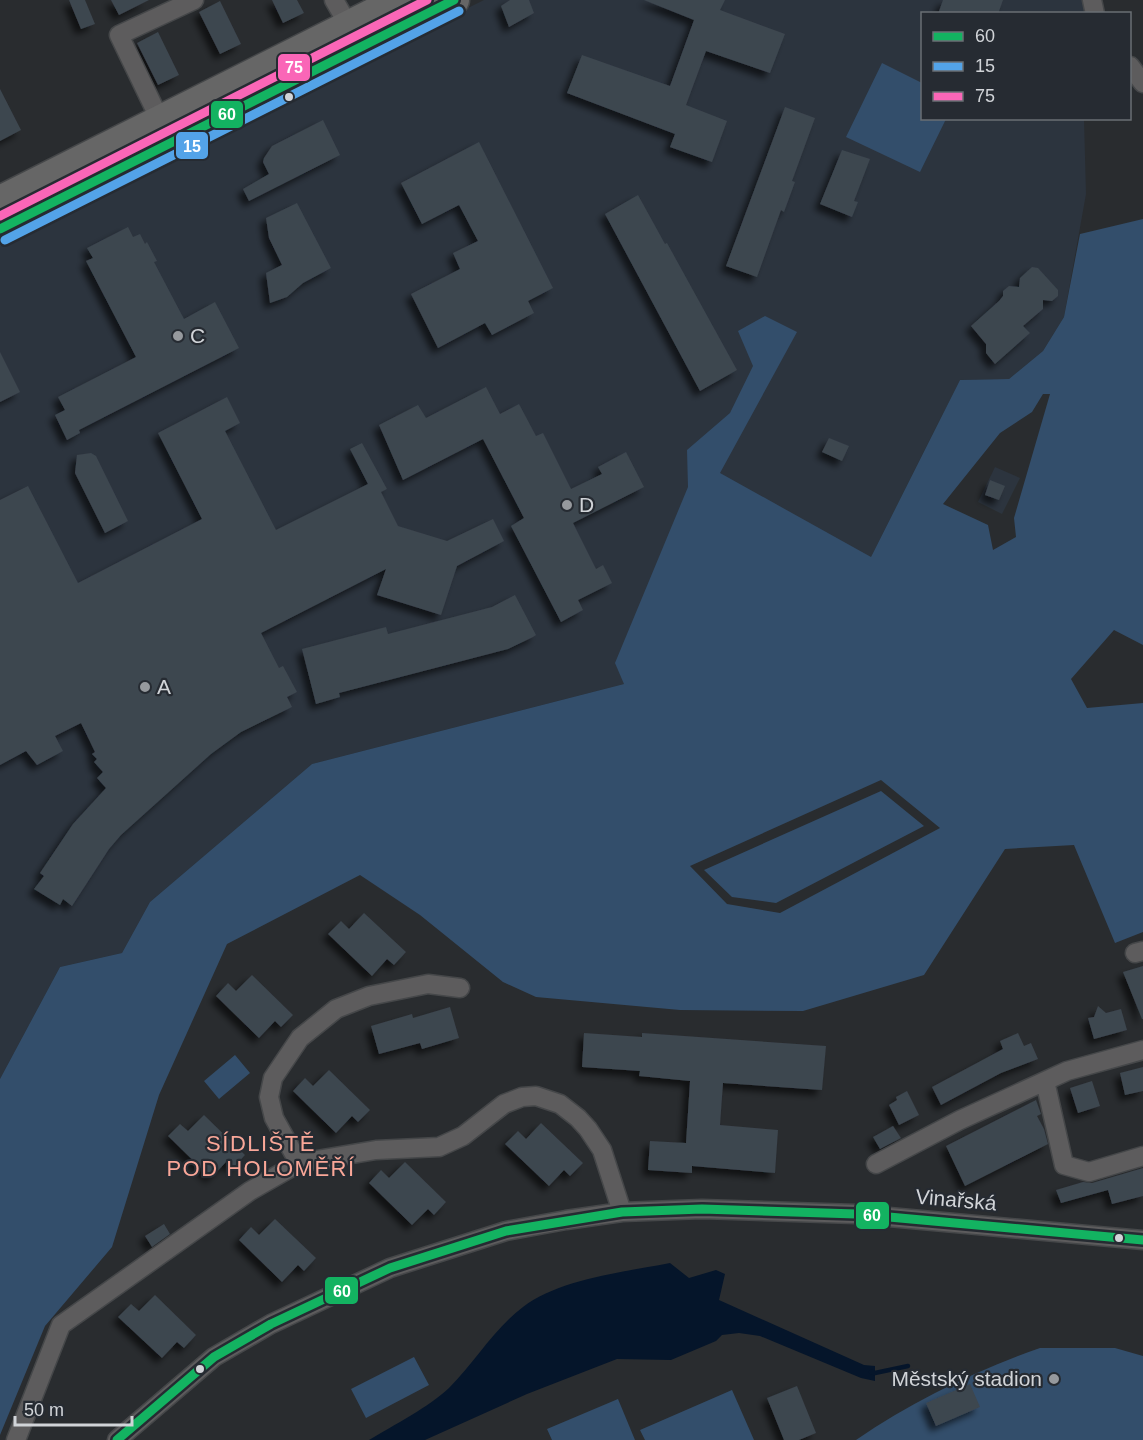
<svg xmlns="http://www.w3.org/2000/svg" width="1143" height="1440" viewBox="0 0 1143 1440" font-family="Helvetica,sans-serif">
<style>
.built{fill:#2c343e}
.green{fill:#334e6b;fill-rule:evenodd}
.water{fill:#05152a}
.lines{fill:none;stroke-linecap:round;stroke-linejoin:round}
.stream{stroke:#05152a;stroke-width:4.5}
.building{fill:#3d464f;filter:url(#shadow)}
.street-casing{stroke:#454749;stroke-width:21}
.primary-casing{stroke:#454749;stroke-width:33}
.street{stroke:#5d5c5d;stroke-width:18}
.primary{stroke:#666;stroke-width:30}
.bus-1-casing{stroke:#262b32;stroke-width:14}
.bus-2-casing{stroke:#262b32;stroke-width:14}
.bus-3-casing{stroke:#262b32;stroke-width:14}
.bus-1{stroke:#13b361;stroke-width:9}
.bus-2{stroke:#53a3e8;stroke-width:9}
.bus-3{stroke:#fa66b7;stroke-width:9}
.bus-dot{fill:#d1d4d8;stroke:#262b32;stroke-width:2}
.poi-dot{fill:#96999d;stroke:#262b32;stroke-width:2}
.labels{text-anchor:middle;stroke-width:4.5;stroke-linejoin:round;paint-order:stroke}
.poi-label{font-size:21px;fill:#d1d4d8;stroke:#262b32;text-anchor:start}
.street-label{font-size:21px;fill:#d1d4d8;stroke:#262b32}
.neighbourhood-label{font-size:22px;letter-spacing:1.5px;fill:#f9a798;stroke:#262b32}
.line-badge{stroke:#262b32;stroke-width:2}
.badge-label{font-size:16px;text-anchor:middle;font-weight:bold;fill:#fff}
</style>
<defs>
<filter id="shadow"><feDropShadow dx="-5.5" dy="5.5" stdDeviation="3" flood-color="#0009"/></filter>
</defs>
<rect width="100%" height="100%" fill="#292c2f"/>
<!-- built -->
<path class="built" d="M 484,0 L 1084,0 L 1087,13 L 922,14 L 922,118 L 1084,119 L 1086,194 L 1064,317 L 1043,351 L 1009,379 L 960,380 L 871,557 L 624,684 L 312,764 L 150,902 L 122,953 L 60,967 L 0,1079 L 0,241 Z
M 995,467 L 1020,478 L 1002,514 L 978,502 Z"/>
<!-- green -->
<path class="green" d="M 882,63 L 922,83 L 922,118 L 946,119 L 920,172 L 846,137 Z
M 1143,219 L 1143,645 L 1114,630 L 1071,679 L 1087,708 L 1143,703 L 1143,932 L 1115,943 L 1074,845 L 1005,849 L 924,975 L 803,1011 L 680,1010 L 536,997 L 503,982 L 420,915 L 360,875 L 227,944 L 159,1095 L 112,1247 L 45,1326 L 0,1435 L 0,1079 L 60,967 L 122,953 L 150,902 L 312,764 L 624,684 L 615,663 L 688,487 L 687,450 L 730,413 L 753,366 L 738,331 L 765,316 L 797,332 L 720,473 L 871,557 L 960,380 L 1009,379 L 1043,351 L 1064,317 L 1080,234 ZM 1043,394 L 1050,394 L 1014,518 L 1016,537 L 993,550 L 988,525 L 943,504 L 1000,433 L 1032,412 ZM 881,780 L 940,828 L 780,913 L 727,904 L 690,866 Z
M 881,791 L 924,826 L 776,903 L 732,897 L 704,870 Z
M 235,1055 L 250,1073 L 219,1099 L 204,1081 Z
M 1040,1348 L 1115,1348 L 1143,1356 L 1143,1440 L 856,1440 C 913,1401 975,1371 1040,1348 Z
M 414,1357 L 429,1385 L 366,1418 L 351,1389 Z
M 732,1390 L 754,1440 L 645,1440 L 640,1430 Z
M 618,1399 L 635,1440 L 552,1440 L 547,1429 Z"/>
<!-- water -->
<path class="water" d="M 670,1263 L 689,1278 L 716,1270 L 725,1274 L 719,1300 L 864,1365 L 875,1366 L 875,1381 L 861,1378 L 760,1336 L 739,1333 L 722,1335 L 716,1341 L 671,1360 L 617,1359 L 527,1394 L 425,1440 L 369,1440 C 394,1425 429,1407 449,1388 C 475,1362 494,1329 523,1307 C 559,1279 625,1272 670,1263 Z"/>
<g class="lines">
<!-- stream -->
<path class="stream" d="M 871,1372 L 875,1373 L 908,1366"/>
</g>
<!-- building -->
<path class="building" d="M 69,0 L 85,0 L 95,24 L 81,29 Z
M 111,0 L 149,0 L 119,15 Z
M 272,0 L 297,0 L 304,13 L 283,23 Z
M 510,0 L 529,0 L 534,13 L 509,27 L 501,6 Z
M 644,0 L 725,0 L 720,10 L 785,34 L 770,73 L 706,51 L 686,105 L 727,121 L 712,162 L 670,147 L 675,134 L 567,93 L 582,55 L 670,86 L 694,20 Z
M 943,0 L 1003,0 L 998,14 L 938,14 Z
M 220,1 L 241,44 L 220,54 L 199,12 Z
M 158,32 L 179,75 L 158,85 L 137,43 Z
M 0,89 L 21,130 L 0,141 Z
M 785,107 L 815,118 L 792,181 L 795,182 L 784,212 L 781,210 L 757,277 L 726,266 Z
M 323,120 L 340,155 L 249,201 L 243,189 L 269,174 L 263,162 L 264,158 L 272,146 Z
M 479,142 L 553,288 L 528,301 L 534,313 L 492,335 L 485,323 L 438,348 L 411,294 L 460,269 L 453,253 L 478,241 L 459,205 L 422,224 L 401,183 Z
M 842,150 L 870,159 L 854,201 L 858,202 L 852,217 L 820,204 Z
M 638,195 L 665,244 L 667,243 L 737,370 L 700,391 L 605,214 Z
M 297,203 L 331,268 L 303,283 L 287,297 L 270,303 L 266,273 L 282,265 L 269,238 L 266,218 Z
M 128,227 L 133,237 L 140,234 L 145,244 L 147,242 L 157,261 L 154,262 L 184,319 L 215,302 L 239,348 L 79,430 L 80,433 L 67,440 L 55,415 L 65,410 L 58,397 L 136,357 L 86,261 L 93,258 L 87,248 Z
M 1032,267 L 1038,268 L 1058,290 L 1058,296 L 1052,301 L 1043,300 L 1043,309 L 1023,326 L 1030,333 L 995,364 L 986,353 L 986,344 L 971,326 L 999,301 L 1003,296 L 1003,291 L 1009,286 L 1019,287 L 1020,278 Z
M 0,352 L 20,392 L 0,402 Z
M 486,387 L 500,414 L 519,404 L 536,436 L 543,433 L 571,489 L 602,474 L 598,467 L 626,452 L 644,487 L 573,523 L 596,569 L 603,565 L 612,583 L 578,600 L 583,610 L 561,622 L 511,526 L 524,518 L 483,439 L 403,480 L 379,425 L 418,405 L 426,418 Z
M 227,397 L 240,423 L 225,431 L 276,530 L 368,484 L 350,449 L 362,443 L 387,489 L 381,492 L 398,526 L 447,541 L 493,519 L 504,541 L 457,566 L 441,615 L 377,595 L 386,569 L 261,633 L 279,668 L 283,666 L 297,692 L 287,697 L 292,707 L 241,732 L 211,754 L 121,835 L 109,849 L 72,906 L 63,899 L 60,905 L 34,889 L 44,876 L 40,873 L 73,824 L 106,788 L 97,778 L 103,772 L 94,762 L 97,759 L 92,754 L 95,752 L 81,723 L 55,736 L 63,751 L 37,765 L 26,751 L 0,765 L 0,500 L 28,486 L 78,583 L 202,519 L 158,433 Z
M 829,438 L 849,446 L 842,461 L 822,452 Z
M 91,453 L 96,456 L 128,521 L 105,533 L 75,473 L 77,455 Z
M 990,480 L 1005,486 L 999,500 L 985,495 Z
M 515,595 L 536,635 L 533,637 L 508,649 L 339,693 L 340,697 L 316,704 L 302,649 L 386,627 L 388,634 L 492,607 Z
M 364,913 L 406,952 L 394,965 L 387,959 L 372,976 L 328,934 L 341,921 L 349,929 Z
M 1143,966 L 1143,1019 L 1142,1019 L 1123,972 Z
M 252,975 L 293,1015 L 281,1027 L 275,1021 L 259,1038 L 216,996 L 228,983 L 236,991 Z
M 1098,1006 L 1106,1013 L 1121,1009 L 1127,1030 L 1094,1039 L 1088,1018 L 1094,1017 Z
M 450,1007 L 459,1038 L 422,1049 L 420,1043 L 379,1054 L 371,1026 L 412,1014 L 413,1018 Z
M 584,1033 L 642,1037 L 642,1033 L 826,1046 L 822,1090 L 723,1083 L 720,1125 L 778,1130 L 775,1173 L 692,1166 L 692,1173 L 648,1170 L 650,1141 L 686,1143 L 690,1081 L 639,1076 L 640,1071 L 582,1067 Z
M 1018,1033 L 1024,1046 L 1031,1043 L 1038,1059 L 1001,1073 L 941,1105 L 932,1087 L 1003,1049 L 1000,1041 Z
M 1143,1067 L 1143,1091 L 1125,1095 L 1120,1073 Z
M 329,1070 L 370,1110 L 358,1122 L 352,1116 L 336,1133 L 293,1091 L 305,1078 L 313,1086 Z
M 1092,1081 L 1100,1106 L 1078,1113 L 1070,1088 Z
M 907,1091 L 919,1115 L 899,1125 L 889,1105 L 897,1100 L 896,1097 Z
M 1036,1100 L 1041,1114 L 1037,1116 L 1044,1129 L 1048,1144 L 965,1186 L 946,1146 Z
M 204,1115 L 245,1155 L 233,1168 L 226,1162 L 211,1178 L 168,1136 L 180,1124 L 188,1131 Z
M 541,1123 L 583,1163 L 570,1176 L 564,1170 L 549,1186 L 505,1144 L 518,1131 L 526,1139 Z
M 893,1126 L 901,1138 L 880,1149 L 873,1137 Z
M 405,1162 L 446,1202 L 434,1215 L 428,1209 L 412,1225 L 369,1183 L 381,1170 L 389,1178 Z
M 1143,1168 L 1143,1196 L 1112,1204 L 1108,1190 L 1061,1203 L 1056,1190 L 1083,1182 L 1092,1183 Z
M 275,1219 L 316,1258 L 304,1271 L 298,1265 L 282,1282 L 239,1240 L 251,1227 L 259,1235 Z
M 164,1224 L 170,1234 L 152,1247 L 145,1236 Z
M 155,1295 L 196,1335 L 184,1348 L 177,1342 L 162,1358 L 118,1317 L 131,1304 L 139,1311 Z
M 970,1384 L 980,1407 L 936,1426 L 926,1403 Z
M 797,1386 L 816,1433 L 799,1440 L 784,1440 L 767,1398 Z"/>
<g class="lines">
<defs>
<path id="street" d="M 334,0 L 349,26
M 1092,0 L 1095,14
M 1130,66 L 1143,83
M 160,120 L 119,35 L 194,0
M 1135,953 L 1143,951
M 1045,1081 L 1064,1165 L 1089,1172 L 1143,1156
M 299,1163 L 274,1118 L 269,1097 L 273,1078 L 300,1038 L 336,1009 L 369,996 L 428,984 L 460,988
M 876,1164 L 960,1120 L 1067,1071 L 1143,1050
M 16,1440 L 61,1325 L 250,1191 L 299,1163 L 376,1150 L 439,1147 L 463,1136 L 504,1104 L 522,1097 L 536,1096 L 560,1104 L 578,1118 L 588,1129 L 602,1150 L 622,1212
M 117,1440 L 214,1357 L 271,1324 L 390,1268 L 506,1231 L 566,1220 L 622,1212 L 702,1209 L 856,1214 L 1143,1240"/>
<path id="primary" d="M 0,201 L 400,0
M 0,229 L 454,0"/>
</defs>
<!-- street casing -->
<use href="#street" class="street-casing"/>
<!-- primary casing -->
<use href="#primary" class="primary-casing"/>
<!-- street -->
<use href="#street" class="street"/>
<!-- primary -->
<use href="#primary" class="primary"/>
<defs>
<path id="bus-1" d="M 0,229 L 454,0
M 117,1440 L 214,1357 L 271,1324 L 390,1268 L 506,1231 L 622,1212 L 702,1209 L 856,1214 L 1143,1240"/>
<path id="bus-2" d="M 5,240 L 459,11"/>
<path id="bus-3" d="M 0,216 L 427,0"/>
</defs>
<!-- bus-1 casing -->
<use href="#bus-1" class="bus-1-casing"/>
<!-- bus-2 casing -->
<use href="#bus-2" class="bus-2-casing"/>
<!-- bus-3 casing -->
<use href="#bus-3" class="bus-3-casing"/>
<!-- bus-1 -->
<use href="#bus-1" class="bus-1"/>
<!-- bus-2 -->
<use href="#bus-2" class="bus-2"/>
<!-- bus-3 -->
<use href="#bus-3" class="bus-3"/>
</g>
<!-- markers -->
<g class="bus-dot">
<circle cx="289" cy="97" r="5"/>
<circle cx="1119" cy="1238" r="5"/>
<circle cx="200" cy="1369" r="5"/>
</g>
<g class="poi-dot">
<circle cx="178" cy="336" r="6"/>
<circle cx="567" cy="505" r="6"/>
<circle cx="145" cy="687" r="6"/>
<circle cx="1054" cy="1379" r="6"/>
</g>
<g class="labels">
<!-- poi labels -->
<g class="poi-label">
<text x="190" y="343">C</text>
<text x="579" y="512">D</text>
<text x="157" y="694">A</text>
<text x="1042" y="1386" text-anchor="end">Městský stadion</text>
</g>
<!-- street labels -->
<g class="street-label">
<text transform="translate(956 1200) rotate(5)" y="7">Vinařská</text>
</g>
<!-- neighbourhood labels -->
<g class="neighbourhood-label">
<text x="261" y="1151">SÍDLIŠTĚ<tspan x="261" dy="25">POD HOLOMĚŘÍ</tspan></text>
</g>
</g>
<g class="line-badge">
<rect x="277" y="53" width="34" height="29" rx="6" fill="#fa66b7"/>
<rect x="210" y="100" width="34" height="29" rx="6" fill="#13b361"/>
<rect x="175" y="131" width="34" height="29" rx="6" fill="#53a3e8"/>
<rect x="855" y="1201" width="35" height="29" rx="6" fill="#13b361"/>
<rect x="324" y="1276" width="35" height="29" rx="6" fill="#13b361"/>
</g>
<g class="badge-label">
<text x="294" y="73">75</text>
<text x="227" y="120">60</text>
<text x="192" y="152">15</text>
<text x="872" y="1221">60</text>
<text x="342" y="1297">60</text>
</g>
<!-- legend -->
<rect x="921" y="12" width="210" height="108" fill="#262b32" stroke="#6a6f74" stroke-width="1.5"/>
<rect x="933" y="32" width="30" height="9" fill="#13b361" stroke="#6a6f74" stroke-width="1.5"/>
<text x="975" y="42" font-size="18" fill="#d1d4d8">60</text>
<rect x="933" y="62" width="30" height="9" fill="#53a3e8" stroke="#6a6f74" stroke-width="1.5"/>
<text x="975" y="72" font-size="18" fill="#d1d4d8">15</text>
<rect x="933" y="92" width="30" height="9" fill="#fa66b7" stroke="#6a6f74" stroke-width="1.5"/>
<text x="975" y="102" font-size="18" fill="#d1d4d8">75</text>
<!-- scale -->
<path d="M15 1416v9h117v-9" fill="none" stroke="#d1d4d8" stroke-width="3"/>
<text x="24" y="1416" font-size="18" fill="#d1d4d8" stroke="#262b32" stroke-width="4.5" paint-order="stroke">50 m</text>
</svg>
